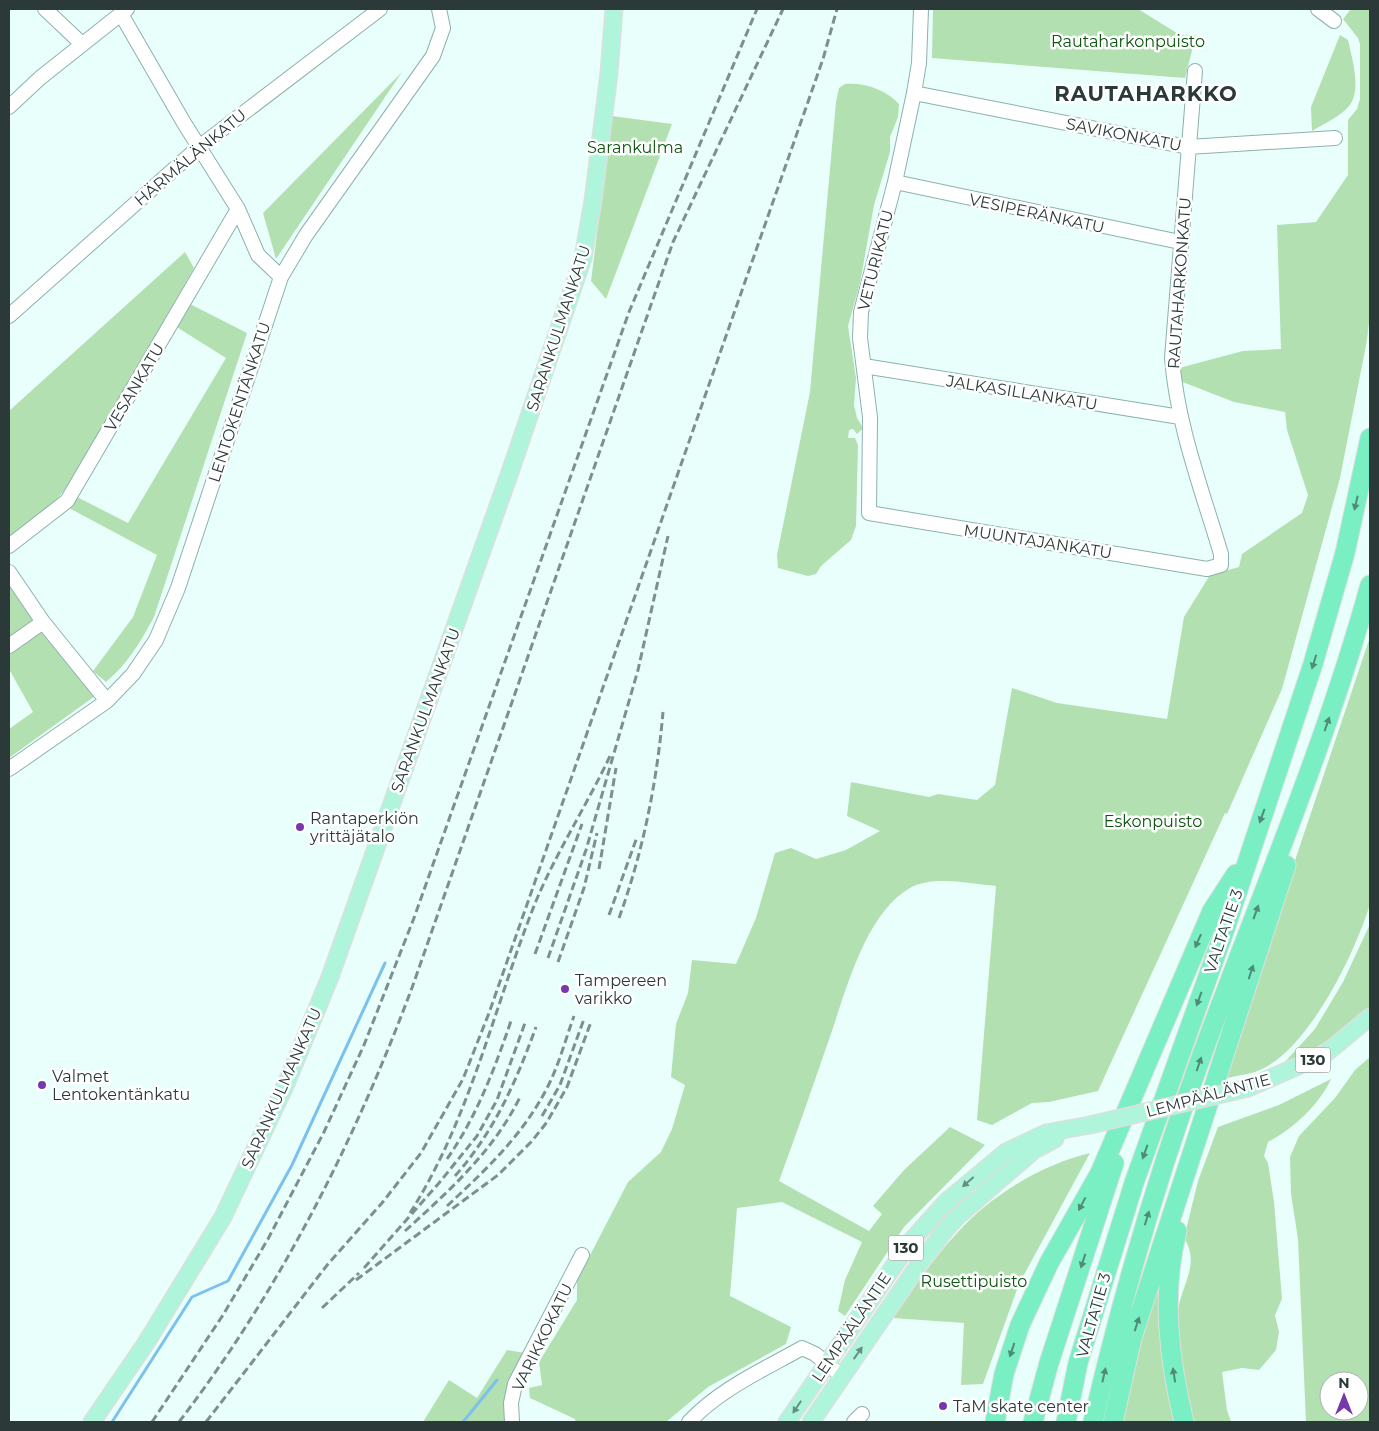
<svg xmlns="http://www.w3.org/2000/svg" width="1379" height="1431" viewBox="0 0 1379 1431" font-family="Montserrat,sans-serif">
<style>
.green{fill:#b3e0b1;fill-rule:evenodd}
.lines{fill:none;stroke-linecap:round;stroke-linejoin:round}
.stream{stroke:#7cc1eb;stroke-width:3}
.minor-casing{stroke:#8db1ae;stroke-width:16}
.major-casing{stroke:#dddfdf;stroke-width:19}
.highway-casing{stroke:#dddfdf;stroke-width:21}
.minor{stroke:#fff;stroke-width:14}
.major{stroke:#aff5db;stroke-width:16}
.highway{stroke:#7aefc3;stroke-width:19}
.rail{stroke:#7e908e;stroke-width:3;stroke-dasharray:8 4;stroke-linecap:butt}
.major-bridge-casing{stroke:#dddfdf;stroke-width:19;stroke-linecap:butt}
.major-bridge{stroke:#aff5db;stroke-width:16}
.oneway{fill:#4f8b77}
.oneway2{fill:#668e82}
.poi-dot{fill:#7838ad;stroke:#fff;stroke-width:2}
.labels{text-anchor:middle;stroke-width:5;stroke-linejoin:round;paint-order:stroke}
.shield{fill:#fff;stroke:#6b7574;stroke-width:1}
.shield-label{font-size:15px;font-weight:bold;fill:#2b3a39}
.park-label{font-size:16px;fill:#0b550f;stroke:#fff}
.street-label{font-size:16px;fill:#2b3a39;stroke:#fff}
.poi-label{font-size:16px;fill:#2b3a39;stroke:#fff;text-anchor:start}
.district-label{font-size:21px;font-weight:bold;letter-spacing:1px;fill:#2b3a39;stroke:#fff}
</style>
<rect width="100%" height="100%" fill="#e8fffc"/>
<!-- green -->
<path class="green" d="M 933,9 L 1138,9 L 1180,35 L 1196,35 L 1185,78 L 932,58 Z
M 1351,9 L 1370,9 L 1370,314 L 1367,340 L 1340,478 L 1282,689 L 1227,814 L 1225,813 L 1098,1091 L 1049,1102 L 1032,1103 L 992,1125 L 977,1120 L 996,886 C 969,884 934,875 910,888 C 862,915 843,1003 825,1051 C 810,1094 795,1138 779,1181 L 869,1231 L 882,1214 L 873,1206 L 904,1170 L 950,1127 L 985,1145 L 904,1227 L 845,1316 L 838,1311 L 845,1280 L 862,1242 L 782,1202 L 737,1208 L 730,1296 L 791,1327 L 786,1344 L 708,1387 L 666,1422 L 576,1422 L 575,1419 L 530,1398 L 529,1388 L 542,1385 L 539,1362 L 577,1300 L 577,1274 L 584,1267 L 628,1182 L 661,1152 L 672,1129 L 685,1085 L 671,1077 L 676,1024 L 688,993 L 692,960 L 736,964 L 756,918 L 775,853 L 791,848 L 816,859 L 846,850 L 880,831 L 847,816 L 851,782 L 929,797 L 938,794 L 977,800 L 995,785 L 1012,688 L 1057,703 L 1167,719 L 1184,617 L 1210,575 L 1239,567 L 1242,554 L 1302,513 L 1308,495 L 1287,430 L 1285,412 L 1234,402 L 1180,381 L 1179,368 L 1243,351 L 1281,349 L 1277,225 L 1316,222 L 1348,175 L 1348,120 L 1357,109 L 1360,99 L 1360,44 L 1358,38 L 1343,19 Z
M 1340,35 L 1348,40 C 1352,58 1362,91 1349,106 C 1340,117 1323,124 1312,131 L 1311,107 Z
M 402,72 L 276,259 L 263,213 Z
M 845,84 C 865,82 886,90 899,104 L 898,117 L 890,137 L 890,152 L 874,205 L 860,283 L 848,326 L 856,378 L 854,405 L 857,418 L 863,428 L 857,434 L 853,429 L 849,430 L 848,438 L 855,438 L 858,445 L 856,526 L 851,540 L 821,566 L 816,574 L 808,576 L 778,568 L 777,555 L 810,392 L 836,102 L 839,88 Z
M 612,116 L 672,124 L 606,299 L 591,281 Z
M 185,252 L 194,268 L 71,481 L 55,502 L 9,539 L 9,411 Z
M 188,303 L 247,333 L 154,617 C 141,641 127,665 106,682 L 93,671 L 133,617 L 157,555 L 69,508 L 77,497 L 128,523 L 226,358 L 175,326 Z
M 9,585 L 35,620 L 9,640 Z
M 44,631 L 95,696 L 9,758 L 9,729 L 33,712 L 9,669 L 9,651 L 34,633 Z
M 1370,637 L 1370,904 C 1355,953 1311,1044 1264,1068 C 1253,1074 1240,1075 1227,1078 L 1276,917 Z
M 1370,924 L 1370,1007 C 1344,1032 1316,1050 1283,1064 L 1315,1029 L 1343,982 Z
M 1370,1057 L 1370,1422 L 1306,1422 L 1298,1239 L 1291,1194 L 1290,1157 L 1299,1136 L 1335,1098 L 1355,1070 ZM 1329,1381 L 1359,1381 L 1359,1411 L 1329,1411 Z
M 1331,1079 C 1319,1105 1293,1129 1268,1142 L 1264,1156 L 1268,1163 L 1274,1202 L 1282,1299 L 1275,1315 L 1279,1332 L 1276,1350 L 1259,1370 L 1242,1368 L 1222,1372 L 1227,1410 L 1231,1422 L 1192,1422 C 1186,1386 1175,1349 1178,1311 C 1181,1285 1201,1264 1184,1238 L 1198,1181 L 1218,1127 L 1279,1105 Z
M 1090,1153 L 1019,1284 L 983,1384 L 961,1385 L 964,1323 L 893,1318 C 913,1289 933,1259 957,1233 C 991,1195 1041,1165 1090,1153 Z
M 1164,1259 L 1178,1422 L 1119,1422 L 1122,1410 Z
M 507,1350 L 526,1353 L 504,1408 L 504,1422 L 423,1422 L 449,1380 L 477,1398 Z"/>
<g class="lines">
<!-- stream -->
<path class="stream" d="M 112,1422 L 192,1297 L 228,1281 L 292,1165 L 385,963
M 463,1422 L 497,1380"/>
<defs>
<path id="minor" d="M 45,9 L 82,44
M 921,9 L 919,63 L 914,93 L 895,182 L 861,312 L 860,338 L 870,417 L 869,513 L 1207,569 L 1221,565 L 1221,554 C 1202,490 1177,425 1172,358 L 1195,71
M 1318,9 L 1334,21
M 121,14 L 184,123 L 238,209 L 258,255 L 281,277
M 914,93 L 1188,147 L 1335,138
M 9,107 L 40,78 L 127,9
M 895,182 L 1180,242
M 9,316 L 199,147 L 380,9
M 864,366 L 1180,417
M 9,546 L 67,501 L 238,209
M 9,572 L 43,622 L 107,701
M 9,646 L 43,622
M 9,769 L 107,701 L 133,674 L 156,640 L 178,588 L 281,277 L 306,235 L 433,56 L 443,28 L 439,9
M 512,1422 L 511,1403 L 515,1384 L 582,1255
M 689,1422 C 720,1389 763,1370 802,1348 L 815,1354 L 842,1376
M 854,1422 L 862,1414"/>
<path id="major" d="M 1248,1088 L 1325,1054 L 1370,1017
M 92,1422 L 146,1343 L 223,1217 L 286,1084 L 330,977 L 509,475 L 583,258 L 593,201 L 609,73 L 614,9
M 787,1422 L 911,1241 L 946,1202 L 1006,1152 L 1046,1133 L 1090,1125
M 811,1422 L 920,1263 L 946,1229 L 958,1216 L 1033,1151 L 1055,1139"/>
<path id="highway" d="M 1177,1231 C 1161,1294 1169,1360 1184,1422
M 995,1422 L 1004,1374 L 1020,1325 L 1049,1263 L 1100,1173 L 1212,911 L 1236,874
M 1033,1422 L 1049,1363 L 1114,1163
M 1066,1422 L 1078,1363 L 1134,1183 L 1225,929 L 1313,664 L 1345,553 L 1370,438
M 1093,1422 C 1122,1297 1158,1173 1203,1052 C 1260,897 1326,745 1370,585
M 1113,1422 L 1132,1338 L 1286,865"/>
</defs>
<!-- minor casing -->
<use href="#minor" class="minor-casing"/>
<!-- major casing -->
<use href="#major" class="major-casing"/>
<!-- highway casing -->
<use href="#highway" class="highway-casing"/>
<!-- minor -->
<use href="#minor" class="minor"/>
<!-- major -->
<use href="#major" class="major"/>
<!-- highway -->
<use href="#highway" class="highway"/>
<!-- rail -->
<path class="rail" d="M 599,869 L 616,768
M 609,915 L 637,837
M 619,918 C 643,852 657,782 663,712
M 535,954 L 582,824
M 548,958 L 586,850 L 638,670 L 668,536
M 558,962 L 584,888 L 597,833
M 542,1116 L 560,1085 L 584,1019
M 447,1159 C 477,1116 495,1068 512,1018
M 455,1176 C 494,1132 516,1082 536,1027
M 447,1206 C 488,1168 526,1132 550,1082 C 560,1061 566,1038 574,1016
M 410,1213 C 471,1117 494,1006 536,901 C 557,851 587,805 610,756
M 405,1231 C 450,1190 494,1151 521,1095
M 364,1268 L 439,1183 L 477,1136 L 497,1100 L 525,1023
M 356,1280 L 498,1175 L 532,1141 L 547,1122 L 567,1087 L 591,1022
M 322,1308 L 359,1273
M 152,1422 L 223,1315 L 268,1239 L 324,1132 L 364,1045 L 414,918 L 629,312 L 757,9
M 179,1422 C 280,1290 355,1141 413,985 L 673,242 L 783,9
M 206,1422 L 328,1264 L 382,1203 L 421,1153 L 463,1079 L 489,1013 L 823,59 L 837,9"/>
<defs>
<path id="major-bridge" d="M 1090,1125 L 1248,1088"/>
</defs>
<!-- major-bridge casing -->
<use href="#major-bridge" class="major-bridge-casing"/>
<!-- major-bridge -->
<use href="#major-bridge" class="major-bridge"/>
</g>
<!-- one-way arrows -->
<defs><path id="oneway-solid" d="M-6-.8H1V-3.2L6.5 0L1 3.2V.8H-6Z" transform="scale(1.25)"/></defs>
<g class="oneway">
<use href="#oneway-solid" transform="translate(1356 503) rotate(103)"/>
<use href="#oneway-solid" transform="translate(1314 662) rotate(107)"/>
<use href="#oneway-solid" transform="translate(1327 724) rotate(-71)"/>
<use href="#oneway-solid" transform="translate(1262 816) rotate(110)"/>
<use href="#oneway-solid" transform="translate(1256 912) rotate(-70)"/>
<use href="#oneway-solid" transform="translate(1198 941) rotate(114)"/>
<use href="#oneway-solid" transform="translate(1251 972) rotate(-72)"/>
<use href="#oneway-solid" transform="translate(1199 999) rotate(110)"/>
<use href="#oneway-solid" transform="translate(1199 1064) rotate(-71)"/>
<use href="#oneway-solid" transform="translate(1145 1152) rotate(110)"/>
<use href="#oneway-solid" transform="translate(1082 1204) rotate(118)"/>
<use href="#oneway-solid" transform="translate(1147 1218) rotate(-73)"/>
<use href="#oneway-solid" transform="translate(1083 1261) rotate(108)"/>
<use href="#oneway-solid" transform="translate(1137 1324) rotate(-72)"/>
<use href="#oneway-solid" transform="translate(1012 1350) rotate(108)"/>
<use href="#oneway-solid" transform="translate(1104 1375) rotate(-77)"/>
<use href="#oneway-solid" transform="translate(1174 1375) rotate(-99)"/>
</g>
<g class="oneway2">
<use href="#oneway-solid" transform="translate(968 1182) rotate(139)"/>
<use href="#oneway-solid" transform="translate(858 1353) rotate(-55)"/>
<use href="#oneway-solid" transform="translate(797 1407) rotate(124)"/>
</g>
<!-- markers -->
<g class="poi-dot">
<circle cx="300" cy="827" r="5"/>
<circle cx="565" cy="989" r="5"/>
<circle cx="42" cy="1085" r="5"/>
<circle cx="943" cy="1406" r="5"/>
</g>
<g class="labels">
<!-- shield labels -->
<g class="shield">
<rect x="1295.5" y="1047.5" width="35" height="25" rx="4"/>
<rect x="888.5" y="1235.5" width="35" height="25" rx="4"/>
</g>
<g class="shield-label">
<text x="1313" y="1065">130</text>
<text x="906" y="1253">130</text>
</g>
<!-- park labels -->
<g class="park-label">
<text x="1128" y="47">Rautaharkonpuisto</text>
<text x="635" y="153">Sarankulma</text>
<text x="1153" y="827">Eskonpuisto</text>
<text x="974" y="1287">Rusettipuisto</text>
</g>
<!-- street labels -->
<g class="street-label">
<text transform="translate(1124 134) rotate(11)" y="6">SAVIKONKATU</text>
<text transform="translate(190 157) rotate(-40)" y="6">HÄRMÄLÄNKATU</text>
<text transform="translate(1037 213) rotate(12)" y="6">VESIPERÄNKATU</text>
<text transform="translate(875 260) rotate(-76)" y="6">VETURIKATU</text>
<text transform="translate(1179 283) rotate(-86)" y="6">RAUTAHARKONKATU</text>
<text transform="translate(558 328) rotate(-72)" y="6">SARANKULMANKATU</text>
<text transform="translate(134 387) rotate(-59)" y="6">VESANKATU</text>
<text transform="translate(1022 392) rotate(9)" y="6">JALKASILLANKATU</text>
<text transform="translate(239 402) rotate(-72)" y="6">LENTOKENTÄNKATU</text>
<text transform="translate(1038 541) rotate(9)" y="6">MUUNTAJANKATU</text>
<text transform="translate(425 710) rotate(-70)" y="6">SARANKULMANKATU</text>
<text transform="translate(1223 931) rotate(-71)" y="6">VALTATIE 3</text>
<text transform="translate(281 1088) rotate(-66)" y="6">SARANKULMANKATU</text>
<text transform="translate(1208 1095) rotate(-15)" y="6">LEMPÄÄLÄNTIE</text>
<text transform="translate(1093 1315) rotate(-74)" y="6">VALTATIE 3</text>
<text transform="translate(851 1327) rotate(-56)" y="6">LEMPÄÄLÄNTIE</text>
<text transform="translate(542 1337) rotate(-64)" y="6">VARIKKOKATU</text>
</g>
<!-- poi labels -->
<g class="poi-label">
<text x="310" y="824">Rantaperkiön<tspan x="310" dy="18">yrittäjätalo</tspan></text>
<text x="575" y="986">Tampereen<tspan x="575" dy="18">varikko</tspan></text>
<text x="52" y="1082">Valmet<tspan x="52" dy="18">Lentokentänkatu</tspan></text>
<text x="953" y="1412">TaM skate center</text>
</g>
<!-- district labels -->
<g class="district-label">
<text x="1146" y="101">RAUTAHARKKO</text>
</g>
</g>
<!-- border -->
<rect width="1379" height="1431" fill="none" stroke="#2b3a39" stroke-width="20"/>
<!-- north arrow -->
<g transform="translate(1344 1396)"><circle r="24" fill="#ffffff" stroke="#aab0b0"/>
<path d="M0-4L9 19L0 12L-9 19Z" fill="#7838ad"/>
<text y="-8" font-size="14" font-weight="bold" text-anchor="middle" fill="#2b3a39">N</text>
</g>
</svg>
